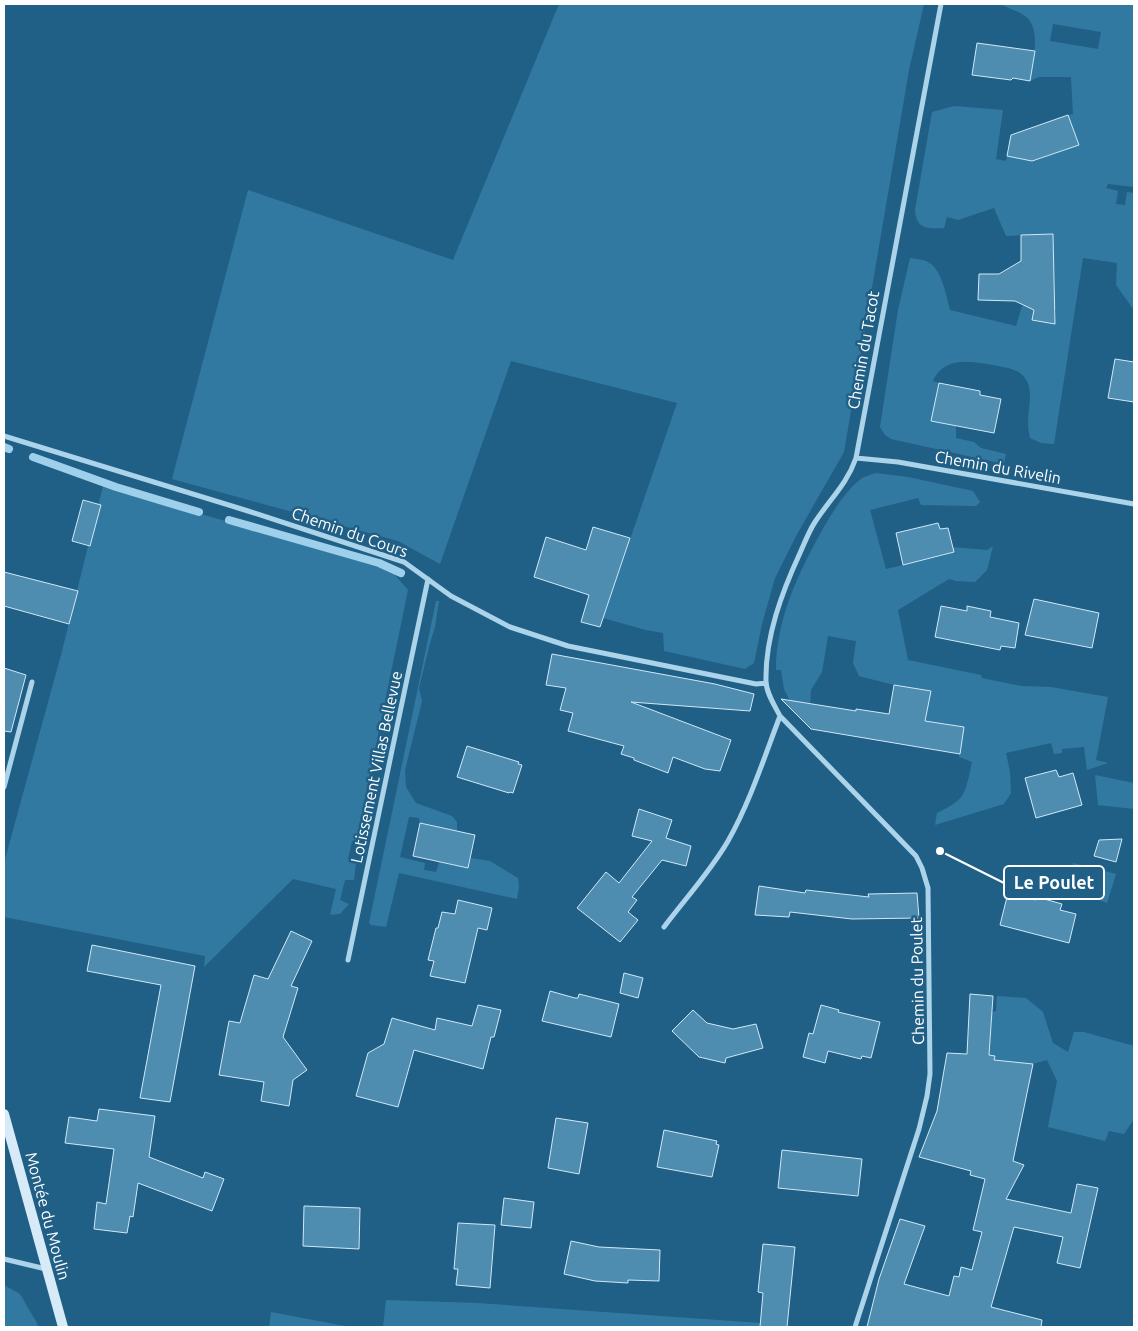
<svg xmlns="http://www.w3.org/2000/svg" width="1138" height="1331" viewBox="0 0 1138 1331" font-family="Ubuntu,sans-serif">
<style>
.green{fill:#3279a2;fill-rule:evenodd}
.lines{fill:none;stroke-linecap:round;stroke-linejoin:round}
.stream{stroke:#9fd0eb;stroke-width:8}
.building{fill:#4e8cb0;stroke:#cfe9f7}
.street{stroke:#abd3e9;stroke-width:5}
.secondary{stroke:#d6ebf7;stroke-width:10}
.labels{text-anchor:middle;stroke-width:5;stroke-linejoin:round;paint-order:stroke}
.street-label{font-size:16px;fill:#fff;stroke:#216086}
.leader{fill:none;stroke:#fff;stroke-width:2}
.callout-dot{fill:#fff;stroke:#216086;stroke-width:2}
.callout{fill:#216086;stroke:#fff;stroke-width:2}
.callout-label{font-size:18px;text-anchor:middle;font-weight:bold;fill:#fff}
</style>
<rect width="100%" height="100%" fill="#216086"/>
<!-- green -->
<path class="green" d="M 559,4 L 924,4 L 909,70 L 844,452 L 796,536 L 775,578 L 762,624 L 754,663 L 745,669 L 664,651 L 663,633 L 646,630 L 603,618 L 677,403 L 511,361 L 440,564 L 398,541 L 172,479 L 248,190 L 453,260 Z
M 1000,4 L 1134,4 L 1134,187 L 1108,184 L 1106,188 L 1118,191 L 1116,204 L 1125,205 L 1127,192 L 1134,193 L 1134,310 L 1116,285 L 1117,263 L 1083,258 L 1054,444 L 1041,443 L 1030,438 C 1029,433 1028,428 1028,423 C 1028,409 1034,390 1025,378 C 1019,369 1007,368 998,366 C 975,362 945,354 933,381 L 939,383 L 931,421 L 956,426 L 956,438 L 974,442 L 981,448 L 1006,454 L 1004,464 L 891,439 L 885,435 L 880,427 L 898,310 L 910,258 C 915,259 921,259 926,261 C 942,267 946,296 950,310 L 1016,326 L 1022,306 L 1043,295 L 1055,294 L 1053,234 L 1006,236 L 994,208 L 958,220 L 947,217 L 944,228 C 928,229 916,229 915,210 L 932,112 L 954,106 L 1003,110 L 996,159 L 1006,161 L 1007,156 L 1033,161 L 1079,145 L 1068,115 L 1073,114 L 1071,77 L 1039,77 L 1030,81 C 1033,65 1042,27 1025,16 C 1018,11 1008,8 1000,4 ZM 1053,24 L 1101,32 L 1098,49 L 1050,41 ZM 1034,307 L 1056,310 L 1055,323 L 1032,320 Z
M 876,473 L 908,477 L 973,491 L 980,502 L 976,506 L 921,505 L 918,498 L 870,510 L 886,569 L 946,555 L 952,547 L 987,550 L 993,546 L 987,570 L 975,582 L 956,581 L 949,579 L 898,610 L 908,660 L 981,675 L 982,678 L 1021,686 L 1051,687 L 1108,697 L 1096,760 L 1108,763 L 1087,770 L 1084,747 L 1062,749 L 1062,753 L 1054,754 L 1051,743 L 1006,753 L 1010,772 L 1011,793 L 1004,804 L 935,825 L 937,813 C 967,799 965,793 972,762 L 959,757 L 964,727 L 925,721 L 930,691 L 894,685 L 859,676 L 853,663 L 856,641 L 828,636 L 822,672 L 811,690 L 810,704 L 799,702 L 797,715 L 784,689 L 781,670 L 776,670 C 776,619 799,571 824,527 C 834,510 846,490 862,478 C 866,476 872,474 876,473 Z
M 103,486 L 389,568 L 408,590 L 358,832 L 361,842 L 352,841 L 348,859 L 356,863 L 354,880 L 345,880 L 340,900 L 349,904 L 340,914 L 330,915 L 336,889 L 293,879 L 204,967 L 205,956 L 4,917 L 4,863 L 61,655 Z
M 436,601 L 439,601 L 435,627 L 430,643 L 419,688 L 422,701 L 405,770 L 406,787 L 416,803 L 452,816 L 457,822 L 457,831 L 420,823 L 419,818 L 409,817 L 400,857 L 425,863 L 424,870 L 436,872 L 439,862 L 468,868 L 471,858 L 490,861 L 518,878 L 519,887 L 517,899 L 399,873 L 386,927 L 371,925 L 369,923 Z
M 1095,775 L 1134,783 L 1134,809 L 1098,805 Z
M 1073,863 L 1116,874 L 1107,903 L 1071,889 Z
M 997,996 L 1026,998 L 1043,1012 L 1053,1043 L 1068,1052 L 1074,1032 L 1084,1032 L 1134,1046 L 1134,1119 L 1124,1134 L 1109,1131 L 1105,1141 L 1048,1127 L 1057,1081 L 1047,1060 L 1033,1064 L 994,1060 L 995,1056 L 989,1055 L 992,1012 L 996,1011 Z
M 4,1285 L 20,1294 L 38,1325 L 36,1327 L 4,1326 Z
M 386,1300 L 477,1303 L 760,1323 L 760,1327 L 383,1327 Z
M 271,1312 L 350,1327 L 269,1327 Z"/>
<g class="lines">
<!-- stream -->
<path class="stream" d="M 4,447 L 9,449
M 33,457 L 116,487 L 199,512
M 229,520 L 379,563 L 401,573"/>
</g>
<!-- building -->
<path class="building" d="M 977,43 L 1035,51 L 1030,81 L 1013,78 L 1011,80 L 972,75 Z
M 1068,115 L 1079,145 L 1032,161 L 1007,156 L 1011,135 Z
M 1053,234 L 1055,324 L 1032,320 L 1034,310 L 1015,301 L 978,300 L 979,274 L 999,274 L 1021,261 L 1021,235 Z
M 1115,359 L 1134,362 L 1134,402 L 1108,398 Z
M 939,383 L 980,391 L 980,395 L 1001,399 L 994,433 L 931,421 Z
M 83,500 L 101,505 L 90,546 L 72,541 Z
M 938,523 L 940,529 L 948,528 L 954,552 L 903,565 L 896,533 Z
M 593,527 L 630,538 L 600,627 L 581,622 L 589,595 L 534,577 L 546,537 L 586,550 Z
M 4,572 L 78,591 L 69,624 L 4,606 Z
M 1034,599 L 1099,613 L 1092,648 L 1025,635 Z
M 941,606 L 967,611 L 967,606 L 991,611 L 990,617 L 1019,623 L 1015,648 L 1001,646 L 1000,650 L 935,637 Z
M 552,654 L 715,684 L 754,694 L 750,711 L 631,702 L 731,740 L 720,771 L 705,769 L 673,757 L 668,773 L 634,760 L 634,758 L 621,754 L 624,746 L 568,731 L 573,713 L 560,710 L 566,688 L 546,685 Z
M 4,668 L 26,675 L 11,732 L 4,731 Z
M 894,685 L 931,691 L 925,721 L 964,727 L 960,754 L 811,729 L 781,699 L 856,711 L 856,709 L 889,714 Z
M 467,746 L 519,762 L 518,764 L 522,765 L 513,793 L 510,792 L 509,793 L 457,777 Z
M 1056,770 L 1059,777 L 1073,773 L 1082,805 L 1036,818 L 1025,778 Z
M 639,809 L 672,820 L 666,838 L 691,846 L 686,866 L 662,860 L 632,897 L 637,900 L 628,912 L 638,920 L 620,942 L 577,908 L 606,872 L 619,883 L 652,841 L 632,836 Z
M 420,823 L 475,835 L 468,868 L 413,856 Z
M 1122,839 L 1116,862 L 1094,856 L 1099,840 Z
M 759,886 L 805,893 L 806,890 L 869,897 L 868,894 L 917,893 L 919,918 L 852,919 L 790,912 L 789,917 L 755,915 Z
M 1008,893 L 1036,900 L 1037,897 L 1062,904 L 1060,910 L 1076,914 L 1069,943 L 1000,925 Z
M 458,900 L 492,908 L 487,930 L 478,928 L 465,983 L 430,976 L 434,961 L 428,960 L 436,928 L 438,928 L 442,912 L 455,914 Z
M 291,931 L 312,941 L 291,986 L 298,988 L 283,1037 L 307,1070 L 293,1080 L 289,1106 L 261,1101 L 264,1082 L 219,1075 L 229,1021 L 240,1023 L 254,975 L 268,979 Z
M 92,945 L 195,966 L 170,1102 L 140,1098 L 161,985 L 87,971 Z
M 624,973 L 643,978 L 638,998 L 620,993 Z
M 550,991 L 575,998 L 578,998 L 579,994 L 619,1004 L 611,1037 L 542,1021 Z
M 970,994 L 993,996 L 989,1055 L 995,1056 L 994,1060 L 1033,1064 L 1013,1161 L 1024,1165 L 1006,1199 L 1071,1213 L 1077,1184 L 1098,1188 L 1080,1268 L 1057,1263 L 1063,1237 L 1014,1227 L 991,1307 L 1042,1320 L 1041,1327 L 867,1327 L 879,1279 L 900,1219 L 925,1226 L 904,1284 L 949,1296 L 954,1276 L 959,1277 L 961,1267 L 972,1270 L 982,1232 L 973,1230 L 985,1179 L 970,1175 L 971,1171 L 919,1157 L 937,1111 L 947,1053 L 967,1054 Z
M 478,1005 L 501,1010 L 494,1037 L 491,1037 L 483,1069 L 414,1050 L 398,1107 L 356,1096 L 368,1053 L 384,1044 L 392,1018 L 435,1030 L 437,1018 L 472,1026 Z
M 821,1005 L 839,1010 L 838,1012 L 880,1022 L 871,1058 L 862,1056 L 861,1059 L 828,1051 L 825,1063 L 803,1057 L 809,1033 L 813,1034 Z
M 693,1010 L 707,1023 L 733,1029 L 756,1024 L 763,1048 L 726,1058 L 725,1063 L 699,1057 L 672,1031 Z
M 99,1109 L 155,1116 L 149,1157 L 203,1178 L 205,1172 L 224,1179 L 212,1211 L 138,1183 L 133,1217 L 130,1216 L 127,1233 L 94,1229 L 97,1202 L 106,1204 L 114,1149 L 65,1143 L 69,1117 L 97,1121 Z
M 556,1118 L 588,1123 L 579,1174 L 548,1168 Z
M 664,1130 L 717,1141 L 716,1144 L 719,1145 L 712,1177 L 657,1167 Z
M 782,1150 L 862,1159 L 858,1196 L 778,1188 Z
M 504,1198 L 534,1202 L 531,1228 L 501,1225 Z
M 304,1206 L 360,1208 L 359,1249 L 303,1246 Z
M 458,1223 L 495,1225 L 490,1288 L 456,1285 L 458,1269 L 454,1269 Z
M 571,1241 L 599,1247 L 660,1250 L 659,1281 L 628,1280 L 628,1283 L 595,1281 L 564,1274 Z
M 763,1244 L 795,1247 L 787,1327 L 760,1327 L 763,1293 L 758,1292 Z"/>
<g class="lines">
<!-- street -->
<path class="street" d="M 4,436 L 248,511 L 404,562 L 451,596 L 510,627 L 568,646 L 756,684 L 766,683
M 856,458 L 898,462 L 1134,504
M 4,787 L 32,682
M 664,927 C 685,899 710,872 728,841 C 750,802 764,758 780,716
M 348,960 L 428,579
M 4,1259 L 46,1269
M 855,1327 L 919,1129 L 927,1096 L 930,1074 L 928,888 L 922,868 L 916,856 L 780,716 C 775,706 766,693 766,681 C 765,637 782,592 800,553 C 805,542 809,531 815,522 C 830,499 847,484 856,458 L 941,4"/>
<!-- secondary -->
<path class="secondary" d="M 4,1114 L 63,1327"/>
</g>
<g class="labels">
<!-- street labels -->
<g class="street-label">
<text transform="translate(863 350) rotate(-80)" y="6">Chemin du Tacot</text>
<text transform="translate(998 467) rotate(10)" y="6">Chemin du Rivelin</text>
<text transform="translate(350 532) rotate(19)" y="6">Chemin du Cours</text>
<text transform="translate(376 767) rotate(-78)" y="6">Lotissement Villas Bellevue</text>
<text transform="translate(917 981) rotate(-91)" y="6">Chemin du Poulet</text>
<text transform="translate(48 1216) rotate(75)" y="6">Montée du Moulin</text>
</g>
</g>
<!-- callouts -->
<path class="leader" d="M940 851L1004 883"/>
<circle class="callout-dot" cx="940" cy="851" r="5"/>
<rect class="callout" x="1004" y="866" width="100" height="33" rx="5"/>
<g class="callout-label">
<text x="1054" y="889">Le Poulet</text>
</g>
<!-- border -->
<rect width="1138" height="1331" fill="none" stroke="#ffffff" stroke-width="10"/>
</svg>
